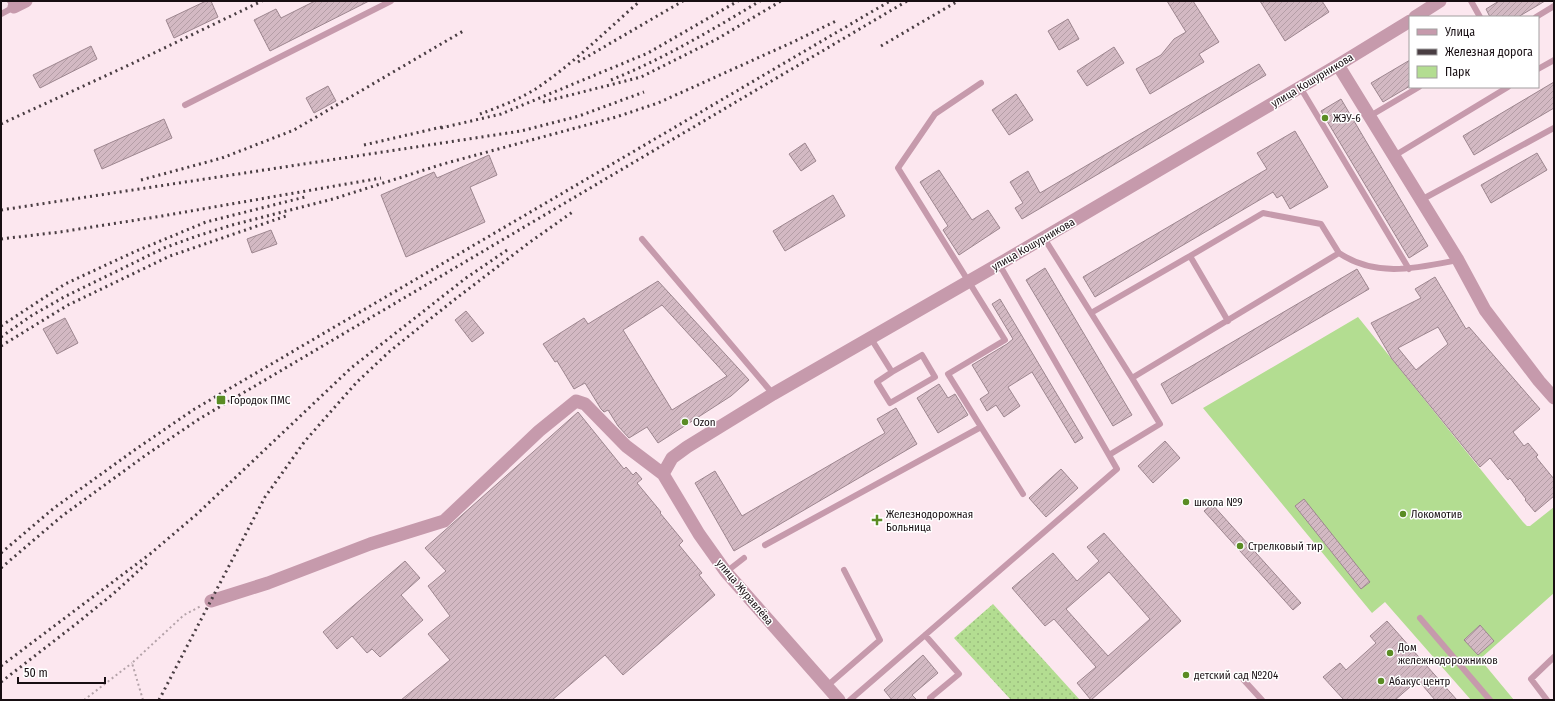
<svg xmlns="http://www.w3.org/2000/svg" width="1555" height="701" viewBox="0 0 1555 701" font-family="'Fira Sans Condensed',sans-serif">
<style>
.grass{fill:url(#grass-dots)}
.park{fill:#b3dd91}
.building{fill:url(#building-hatch);stroke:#9d868f;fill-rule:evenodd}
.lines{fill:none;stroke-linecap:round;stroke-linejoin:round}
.path{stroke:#b4a3a9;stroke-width:2;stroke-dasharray:2 3;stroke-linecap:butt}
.lane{stroke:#c69aac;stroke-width:6}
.street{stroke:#c69aac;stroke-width:13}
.rail{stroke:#493d42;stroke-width:3;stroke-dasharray:2 4;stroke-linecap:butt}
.poi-dot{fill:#5a8c24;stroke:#fff;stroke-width:1.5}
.labels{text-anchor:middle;stroke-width:3;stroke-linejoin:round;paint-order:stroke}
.street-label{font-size:11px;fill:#170e12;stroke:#fff}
.poi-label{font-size:11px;fill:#170e12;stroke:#fff;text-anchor:start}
</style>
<defs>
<pattern id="grass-dots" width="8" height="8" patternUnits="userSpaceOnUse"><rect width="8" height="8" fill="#b3dd91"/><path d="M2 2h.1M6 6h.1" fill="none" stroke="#99bc7c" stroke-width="1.8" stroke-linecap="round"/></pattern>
<pattern id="building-hatch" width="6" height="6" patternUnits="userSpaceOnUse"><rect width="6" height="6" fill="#d3b9c3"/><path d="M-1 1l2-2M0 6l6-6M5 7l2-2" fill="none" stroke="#b49ea6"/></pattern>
</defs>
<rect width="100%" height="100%" fill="#fce7ef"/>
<!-- grass -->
<path class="grass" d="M 993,604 L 1080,700 L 1011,700 L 954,638 Z"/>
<!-- park -->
<path class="park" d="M 1358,317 L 1523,522 L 1527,526 L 1530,526 L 1554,507 L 1554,593 L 1480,659 L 1514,700 L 1471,700 L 1385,602 L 1372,613 L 1203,408 Z"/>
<!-- building -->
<path class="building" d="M 206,1 L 211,1 L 218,17 L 174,38 L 166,20 Z
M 315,1 L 369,1 L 270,51 L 254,20 L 276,9 L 281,18 Z
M 1167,1 L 1193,1 L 1219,42 L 1199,54 L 1204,62 L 1150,94 L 1136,69 L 1161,55 L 1174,39 L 1186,32 Z
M 1260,1 L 1322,1 L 1329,12 L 1285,41 Z
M 1499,1 L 1545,1 L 1518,17 L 1490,17 L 1486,9 Z
M 1068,19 L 1079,39 L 1059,50 L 1048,31 Z
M 91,46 L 97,59 L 40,88 L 33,75 Z
M 1114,47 L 1124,63 L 1087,86 L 1077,71 Z
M 1410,60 L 1410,86 L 1383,102 L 1371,83 Z
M 1259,64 L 1266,75 L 1022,219 L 1015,208 L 1023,203 L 1010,182 L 1028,171 L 1040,193 Z
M 1554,82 L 1554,108 L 1474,155 L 1463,136 Z
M 328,86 L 336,101 L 314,113 L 306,98 Z
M 1016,94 L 1033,120 L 1009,135 L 992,110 Z
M 1341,99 L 1428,246 L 1409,258 L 1321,111 Z
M 164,119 L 172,138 L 102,169 L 94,150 Z
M 1295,131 L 1328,187 L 1290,209 L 1282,195 L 1277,198 L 1273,192 L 1095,297 L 1083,277 L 1267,169 L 1257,153 Z
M 805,143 L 816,161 L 801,171 L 789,154 Z
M 1537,153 L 1547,170 L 1491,203 L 1481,185 Z
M 489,155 L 497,175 L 470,187 L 485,222 L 406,257 L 381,195 L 434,172 L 437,178 Z
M 939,170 L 972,220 L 988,210 L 1000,228 L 959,255 L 943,230 L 948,226 L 920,182 Z
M 833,195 L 845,216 L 785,251 L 773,231 Z
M 271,230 L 277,244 L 252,253 L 247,239 Z
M 1045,268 L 1132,415 L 1113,426 L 1026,280 Z
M 1357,269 L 1369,289 L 1172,404 L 1161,384 Z
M 1435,277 L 1466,329 L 1469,327 L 1540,409 L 1513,432 L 1524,446 L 1528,443 L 1538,455 L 1536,457 L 1554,479 L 1554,496 L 1535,512 L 1525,500 L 1526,499 L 1510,478 L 1508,480 L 1490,458 L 1480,467 L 1392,359 L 1371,323 L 1421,298 L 1415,289 ZM 1438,327 L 1448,344 L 1416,370 L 1398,348 Z
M 658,281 L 749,380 L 731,396 L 658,443 L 647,427 L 629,438 L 618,426 L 608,410 L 604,412 L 601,409 L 585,383 L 574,389 L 557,361 L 555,362 L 543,344 L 584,318 L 588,324 ZM 662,305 L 727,376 L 672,410 L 623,330 Z
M 1000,299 L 1083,438 L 1075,443 L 1032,372 L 1008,387 L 1020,406 L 1004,417 L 996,405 L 987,411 L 980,399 L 989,393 L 972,365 L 1007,344 L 1013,339 L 992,304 Z
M 466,311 L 484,333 L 472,342 L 455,320 Z
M 65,318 L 78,343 L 57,354 L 43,329 Z
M 939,384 L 948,398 L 955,394 L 968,415 L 938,433 L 917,398 Z
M 896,408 L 917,444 L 734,551 L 695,483 L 715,471 L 742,516 L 885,433 L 877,419 Z
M 578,412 L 624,469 L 626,467 L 633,475 L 636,472 L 642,479 L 637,483 L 661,512 L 660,513 L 683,541 L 679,545 L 702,573 L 699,575 L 715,595 L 623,675 L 605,655 L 552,700 L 401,700 L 450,660 L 428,634 L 450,616 L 428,586 L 446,571 L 425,548 Z
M 1165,441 L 1180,458 L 1153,483 L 1138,466 Z
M 1061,469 L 1078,488 L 1046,517 L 1029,498 Z
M 1304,499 L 1370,582 L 1361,589 L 1295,506 Z
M 1212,504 L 1301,603 L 1293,610 L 1204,511 Z
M 1104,533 L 1181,621 L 1091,700 L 1077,683 L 1096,667 L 1054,619 L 1045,626 L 1012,588 L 1053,553 L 1077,581 L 1099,561 L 1087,547 ZM 1109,572 L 1150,619 L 1108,656 L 1066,609 Z
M 405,561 L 420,578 L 401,595 L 423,620 L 380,657 L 372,649 L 367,653 L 352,636 L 337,649 L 323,632 Z
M 1387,621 L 1457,700 L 1435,700 L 1418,680 L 1395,700 L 1344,700 L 1323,677 L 1340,663 L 1346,670 L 1376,643 L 1370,636 Z
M 1480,625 L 1494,641 L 1478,655 L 1464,640 Z
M 923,655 L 938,673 L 912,695 L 917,700 L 892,700 L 884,690 Z"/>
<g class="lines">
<!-- path -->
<path class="path" d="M 84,700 L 132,663
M 143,700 L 132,663 L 184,615 L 201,606"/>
<!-- lane -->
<path class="lane" d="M 1471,1 L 1480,17
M 1,14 L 14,7 L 10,1
M 1536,17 L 1554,6
M 1538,69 L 1554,60
M 1300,87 L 1409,269
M 185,105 L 391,1
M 1370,116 L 1419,87
M 1394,156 L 1508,87
M 1421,200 L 1554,128
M 1044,238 L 1091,313 L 1190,256 L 1228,321
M 642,239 L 773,394
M 1190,256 L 1263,213 L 1321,224 L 1339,253
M 1091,313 L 1132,378
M 870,337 L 892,372 L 877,382 L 890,403 L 935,377 L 922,355 L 892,372
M 981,427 L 1023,494
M 1109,455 L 1160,424 L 1132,378 L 1339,253 C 1376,278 1417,268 1458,260
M 765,545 L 981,427 L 948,374 L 1005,340 L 898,168 L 935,114 L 981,83
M 726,572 L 744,558
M 1420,618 L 1490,700
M 925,635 L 959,674 L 930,698 L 932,700
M 1241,677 L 1262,700
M 827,686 L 880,640 L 844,570
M 850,700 L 1117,469 L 999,264
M 1547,700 L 1531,679 L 1554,657"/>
<!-- street -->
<path class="street" d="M 14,7 L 26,1
M 1415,17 L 1440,1
M 1338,65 L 1458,260 L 1485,310 L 1539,381 L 1554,398
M 663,474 L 672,458 L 687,447 L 773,394 L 999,264 L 1338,65 L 1410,21
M 211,601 L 268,583 L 370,544 L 444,521 L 539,431 L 576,401 L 585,404 L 626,446 L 663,474 L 699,534 L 726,572 L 839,700"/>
<!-- rail -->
<path class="rail" d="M 881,46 L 958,1
M 578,62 L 683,1
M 611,80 C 663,59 712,30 760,1
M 543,102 L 641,77 L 717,39 L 781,1
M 480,114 C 499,107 523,98 540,86 C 576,61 607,30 640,1
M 1,124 L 129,65 L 262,1
M 441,128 L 501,114 L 648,53 L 738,1
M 364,145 L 446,126
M 141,180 L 222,158 L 294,130 L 465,30
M 1,210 L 521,131 L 579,116 L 644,92
M 1,239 L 60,232 L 162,216 L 381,178
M 1,326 L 65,284 L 134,252 L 206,222 L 305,197
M 1,337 L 31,316 L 64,297 L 164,248 L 197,236 L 232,225 L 333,199 L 443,164 L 616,117 L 658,103 L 793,42 L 836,21
M 1,346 L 68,305 L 170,256 L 286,216
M 1,553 L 54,508 L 136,449 L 193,410 L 890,1
M 1,568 L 62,516 L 146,455 L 199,419 L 907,1
M 1,666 L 150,554 L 197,514 L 351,368 L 466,278 L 510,248
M 1,682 L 76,624 L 113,594 L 147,563
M 159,700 L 265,497 L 305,441 L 357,382 L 390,351 L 454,300 L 530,242 L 574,211"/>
</g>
<!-- markers -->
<g class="poi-dot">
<circle cx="1325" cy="118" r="4"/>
<rect x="216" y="395" width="10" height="10" rx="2"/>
<circle cx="685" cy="422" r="4"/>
<circle cx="1186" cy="502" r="4"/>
<circle cx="1403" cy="514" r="4"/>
<path d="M875 514h4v4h4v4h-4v4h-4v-4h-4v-4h4z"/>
<circle cx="1240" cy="546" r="4"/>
<circle cx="1390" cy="653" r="4"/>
<circle cx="1186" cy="675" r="4"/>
<circle cx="1381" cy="681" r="4"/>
</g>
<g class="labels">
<!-- street labels -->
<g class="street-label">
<text transform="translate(1312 80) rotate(-31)" y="4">улица Кошурникова</text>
<text transform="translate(1033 244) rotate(-30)" y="4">улица Кошурникова</text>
<text transform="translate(745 592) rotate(50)" y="4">улица Журавлёва</text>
</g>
<!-- poi labels -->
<g class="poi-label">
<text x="1333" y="122">ЖЭУ-6</text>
<text x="230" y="404">Городок ПМС</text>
<text x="693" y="426">Ozon</text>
<text x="1194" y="506">школа №9</text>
<text x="886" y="518">Железнодорожная<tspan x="886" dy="13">Больница</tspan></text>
<text x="1411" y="518">Локомотив</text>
<text x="1248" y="550">Стрелковый тир</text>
<text x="1398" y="651">Дом<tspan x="1398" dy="13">жележнодорожников</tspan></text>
<text x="1194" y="679">детский сад №204</text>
<text x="1389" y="685">Абакус центр</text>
</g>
</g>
<!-- border -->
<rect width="1555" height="701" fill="none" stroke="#170e12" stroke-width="4"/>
<!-- legend -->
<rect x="1409" y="16" width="130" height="72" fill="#ffffff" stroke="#a29fa0"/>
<rect x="1417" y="29" width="20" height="6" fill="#c69aac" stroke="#a29fa0"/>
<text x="1445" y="36" font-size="12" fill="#170e12">Улица</text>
<rect x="1417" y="49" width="20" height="6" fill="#493d42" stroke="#a29fa0"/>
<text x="1445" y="56" font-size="12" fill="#170e12">Железная дорога</text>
<rect x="1417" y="66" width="20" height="12" fill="#b3dd91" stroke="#a29fa0"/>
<text x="1445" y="76" font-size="12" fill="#170e12">Парк</text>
<!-- scale -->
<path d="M18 677v6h87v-6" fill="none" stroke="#170e12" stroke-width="2"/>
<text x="24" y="677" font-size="12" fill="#170e12" stroke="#ffffff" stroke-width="3" paint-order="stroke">50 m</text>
</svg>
